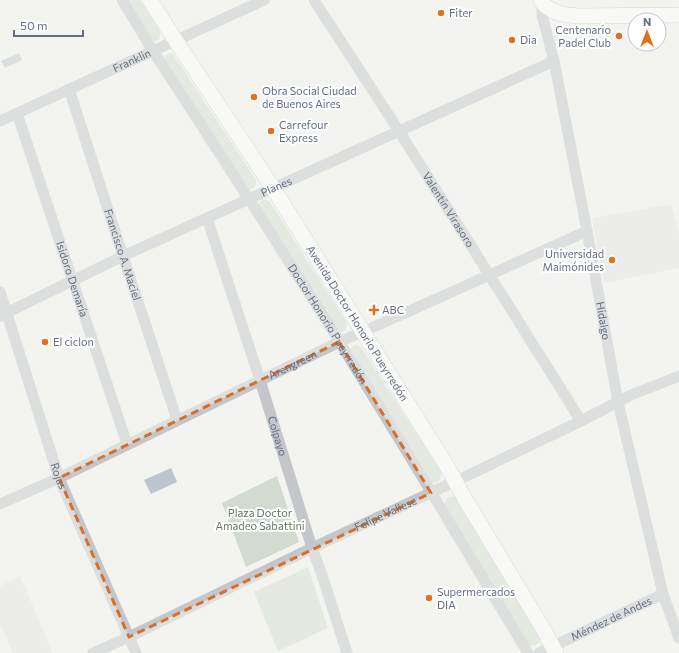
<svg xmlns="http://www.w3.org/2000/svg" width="679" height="653" viewBox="0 0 679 653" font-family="Commissioner,sans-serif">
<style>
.built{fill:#e4e5e3}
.green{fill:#d3dbd1}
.water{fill:#bec6cd}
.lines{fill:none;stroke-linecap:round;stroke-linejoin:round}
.secondary-casing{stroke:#b6b9be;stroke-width:16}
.street{stroke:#c4c6ca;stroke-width:11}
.secondary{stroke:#fff;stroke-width:15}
.marked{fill:none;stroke:#d6702b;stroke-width:3;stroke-dasharray:8 5;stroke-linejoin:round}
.poi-dot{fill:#e37021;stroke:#fff;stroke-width:1.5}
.labels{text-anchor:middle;stroke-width:4;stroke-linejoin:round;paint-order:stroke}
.poi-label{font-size:11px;fill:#636e81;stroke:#fff;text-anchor:start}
.street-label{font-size:11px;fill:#636e81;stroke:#fff}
.park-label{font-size:11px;fill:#627862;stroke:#fff}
</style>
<rect width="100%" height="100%" fill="#f3f4f0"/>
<!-- built -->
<path class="built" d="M 671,204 L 679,233 L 679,268 L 604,283 L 592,218 Z
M 20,576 L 27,592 L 53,653 L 13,653 L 2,628 L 0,628 L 0,586 Z"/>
<!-- green -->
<path class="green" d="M 126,0 L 140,0 L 160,31 L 160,36 L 159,40 L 155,41 L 151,39 Z
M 170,53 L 173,54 L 256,180 C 256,187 253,190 246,189 L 164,61 L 165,56 Z
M 263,199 L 267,200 L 270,202 L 347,323 L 346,328 L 344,332 L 339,333 L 257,206 L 259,203 Z
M 356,345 L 360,346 L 441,471 C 441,479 440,484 431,483 L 350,349 L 353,346 Z
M 277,476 L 299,542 L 246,567 L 222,503 Z
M 453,496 L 456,498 L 540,638 L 540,642 C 536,645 533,646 529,646 L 445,505 L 446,498 Z
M 308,567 L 328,628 L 278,651 L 254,592 Z"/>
<!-- water -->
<path class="water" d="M 19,53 L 22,60 L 5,68 L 1,61 Z
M 171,468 L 177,482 L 151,494 L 144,480 Z"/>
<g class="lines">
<defs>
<g id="secondary">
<path id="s13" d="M 150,0 L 176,41 L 273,188 L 448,468 L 465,499 L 545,632 L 556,653"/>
<path d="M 541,0 C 542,3 544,5 547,7 C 557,15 568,15 580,16 L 679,15"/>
</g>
</defs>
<!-- secondary casing -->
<use href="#secondary" class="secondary-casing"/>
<!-- street -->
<g class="street">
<path id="s1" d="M 122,0 L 153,51 L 240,185 L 331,328 L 424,480 L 528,653"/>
<path id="s2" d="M 314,0 L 399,131 L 581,421"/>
<path id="s3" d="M 542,2 L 542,15 L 554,61 L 587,231 L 618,402 L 663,594 L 679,638"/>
<path id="s4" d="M 69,89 L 123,256 L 177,420"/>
<path id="s5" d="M 17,113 L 127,444"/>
<path id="s6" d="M 0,121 L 264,0"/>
<path id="s7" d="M 207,218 L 260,380 L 312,548 L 322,575 L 347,653"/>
<path id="s8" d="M 0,292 L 59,478 L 136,653"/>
<path id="s9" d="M 0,316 L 123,256 L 554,61"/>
<path id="s10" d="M 0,504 L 59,478 L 339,342 L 376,326 L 587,231"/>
<path id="s11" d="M 93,653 L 129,637 L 312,548 L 471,474 L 581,421 L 631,395 L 679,376"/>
<path id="s12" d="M 539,653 L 663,594"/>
</g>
<!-- secondary -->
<use href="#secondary" class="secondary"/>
</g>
<!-- marked area -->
<path d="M0 0H679V653H0ZM 339,342 L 431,493 L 129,637 L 59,478 Z" fill="#f3f4f0" fill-opacity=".55" fill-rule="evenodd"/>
<path class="marked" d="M 339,342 L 431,493 L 129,637 L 59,478 Z"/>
<!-- markers -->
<g class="poi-dot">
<circle cx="441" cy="13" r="4"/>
<circle cx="619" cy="36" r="4"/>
<circle cx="512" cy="40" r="4"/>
<circle cx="254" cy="97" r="4"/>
<circle cx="271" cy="131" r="4"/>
<circle cx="612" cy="260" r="4"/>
<path d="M372 304h4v4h4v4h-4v4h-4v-4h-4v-4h4z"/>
<circle cx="45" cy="342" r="4"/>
<circle cx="429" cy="598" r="4"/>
</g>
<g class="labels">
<!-- poi labels -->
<g class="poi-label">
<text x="449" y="17">Fiter</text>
<text x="611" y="34" text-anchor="end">Centenario<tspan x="611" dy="13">Padel Club</tspan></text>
<text x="520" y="44">Dia</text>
<text x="262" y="95">Obra Social Ciudad<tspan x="262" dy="13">de Buenos Aires</tspan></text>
<text x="279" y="129">Carrefour<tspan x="279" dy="13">Express</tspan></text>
<text x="604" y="258" text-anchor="end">Universidad<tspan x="604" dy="13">Maimónides</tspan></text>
<text x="382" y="314">ABC</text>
<text x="53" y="346">El ciclon</text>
<text x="437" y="596">Supermercados<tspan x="437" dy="13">DIA</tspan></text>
</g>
<!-- street labels -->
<g class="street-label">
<text dy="4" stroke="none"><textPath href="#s6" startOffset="145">Franklin</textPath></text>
<text dy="4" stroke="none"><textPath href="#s9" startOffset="305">Planes</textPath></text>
<text dy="4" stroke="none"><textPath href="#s2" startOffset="249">Valentín Virasoro</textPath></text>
<text dy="4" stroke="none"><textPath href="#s4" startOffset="174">Francisco A. Maciel</textPath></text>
<text dy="4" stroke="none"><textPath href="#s5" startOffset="175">Isidoro Demaría</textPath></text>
<text dy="4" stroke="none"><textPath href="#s3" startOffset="325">Hidalgo</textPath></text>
<text dy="4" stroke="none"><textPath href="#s13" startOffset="384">Avenida Doctor Honorio Pueyrredón</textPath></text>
<text dy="4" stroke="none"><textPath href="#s1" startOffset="384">Doctor Honorio Pueyrredón</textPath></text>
<text dy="4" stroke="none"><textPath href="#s10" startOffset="324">Arengreen</textPath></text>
<text dy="4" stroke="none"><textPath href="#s7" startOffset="229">Colpayo</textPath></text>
<text dy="4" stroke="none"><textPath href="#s8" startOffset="193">Rojas</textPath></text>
<text dy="4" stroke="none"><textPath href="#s11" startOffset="324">Felipe Vallese</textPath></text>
<text dy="4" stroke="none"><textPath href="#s12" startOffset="80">Méndez de Andes</textPath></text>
</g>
<!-- park labels -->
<g class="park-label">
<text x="260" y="517">Plaza Doctor<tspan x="260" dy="13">Amadeo Sabattini</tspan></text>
</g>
</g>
<!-- north arrow -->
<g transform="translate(647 32)"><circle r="19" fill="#ffffff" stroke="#c1c5cd"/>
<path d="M0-3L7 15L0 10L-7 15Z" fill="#e37021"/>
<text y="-6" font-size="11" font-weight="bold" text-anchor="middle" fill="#636e81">N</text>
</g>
<!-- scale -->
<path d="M14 30v6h69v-6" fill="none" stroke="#636e81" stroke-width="2"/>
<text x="20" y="30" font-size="12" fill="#636e81" stroke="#ffffff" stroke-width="3" paint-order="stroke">50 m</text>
</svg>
